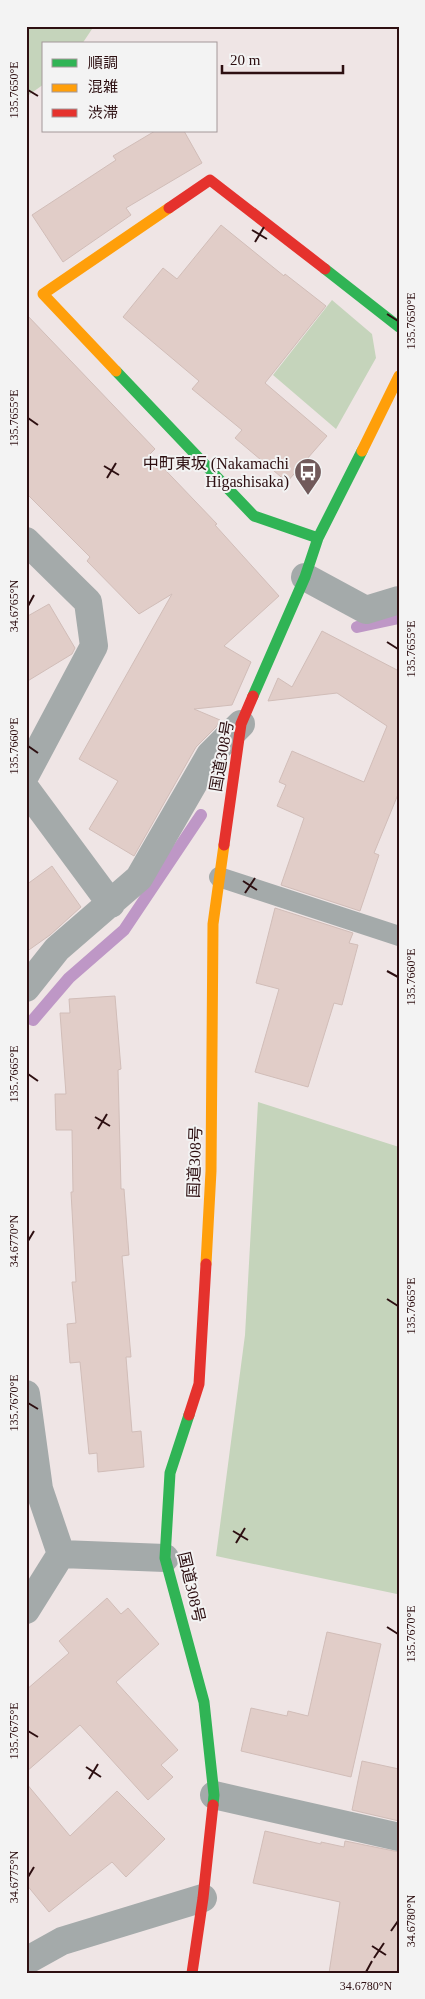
<svg xmlns="http://www.w3.org/2000/svg" width="425" height="1999" viewBox="0 0 425 1999" font-family="'Times New Roman','Noto Sans JP',serif">
<style>
.green{fill:#c5d4bb}
.lines{fill:none;stroke-linecap:round;stroke-linejoin:round}
.stream{stroke:#be97c6;stroke-width:12}
.building{fill:#e1cdc8;stroke:#d1bdb8}
.lane{stroke:#a4aaaa;stroke-width:20}
.street{stroke:#a4aaaa;stroke-width:28}
.fast{stroke:#30b455;stroke-width:11}
.slow{stroke:#ff9f0a;stroke-width:11}
.jam{stroke:#e5322d;stroke-width:11}
.ticks{fill:none;stroke:#2d0f11;stroke-width:2}
.labels{text-anchor:middle;stroke-width:4;stroke-linejoin:round;paint-order:stroke}
.poi-label{font-size:16px;fill:#2d0f11;stroke:#f3f3f3;text-anchor:end}
.street-label{font-size:16px;fill:#2d0f11;stroke:#f3f3f3}
.neatline{fill:none;stroke:#2d0f11;stroke-width:2}
.ticks-label{font-size:12px;text-anchor:middle;fill:#2d0f11}
</style>
<rect width="100%" height="100%" fill="#efe5e5"/>
<!-- green -->
<path class="green" d="M 26,26 L 94,26 L 82,44 L 44,44 L 44,84 L 26,97 Z
M 332,300 L 372,334 L 376,358 L 336,429 L 273,375 Z
M 258,1102 L 399,1147 L 399,1610 L 397,1594 L 216,1556 L 245,1335 Z"/>
<g class="lines">
<!-- stream -->
<path class="stream" d="M 357,627 L 399,618
M 33,1020 L 69,978 L 124,930 L 201,815"/>
</g>
<!-- building -->
<path class="building" d="M 155,131 L 184,131 L 202,163 L 126,208 L 131,215 L 63,262 L 32,215 L 116,160 L 113,156 Z
M 221,225 L 284,276 L 285,274 L 326,306 L 265,383 L 327,436 L 287,482 L 235,438 L 242,430 L 192,389 L 199,381 L 123,317 L 163,268 L 177,279 Z
M 26,314 L 155,449 L 150,454 L 217,524 L 215,525 L 279,596 L 224,646 L 251,662 L 232,705 L 194,709 L 220,720 L 216,727 L 196,747 L 134,856 L 89,829 L 118,781 L 79,759 L 172,594 L 139,614 L 87,561 L 90,557 L 26,493 Z
M 49,604 L 75,648 L 72,654 L 26,682 L 26,617 Z
M 322,631 L 399,671 L 399,792 L 374,853 L 379,855 L 360,911 L 281,885 L 304,818 L 277,806 L 286,785 L 279,782 L 292,751 L 364,782 L 387,726 L 337,693 L 268,701 L 278,678 L 292,687 Z
M 52,866 L 81,907 L 50,935 L 26,952 L 26,885 Z
M 275,908 L 353,933 L 349,943 L 358,945 L 342,1005 L 334,1003 L 308,1087 L 255,1072 L 279,989 L 256,983 Z
M 115,996 L 121,1069 L 118,1070 L 121,1189 L 124,1189 L 129,1255 L 122,1256 L 131,1357 L 126,1357 L 132,1432 L 141,1431 L 144,1467 L 98,1472 L 97,1453 L 89,1454 L 80,1362 L 70,1363 L 67,1324 L 76,1323 L 72,1282 L 76,1282 L 71,1192 L 73,1192 L 72,1130 L 56,1130 L 55,1094 L 66,1094 L 60,1013 L 70,1013 L 69,999 Z
M 107,1598 L 121,1614 L 128,1608 L 159,1644 L 116,1682 L 178,1750 L 161,1765 L 173,1777 L 148,1800 L 80,1725 L 26,1772 L 26,1690 L 69,1653 L 59,1641 Z
M 327,1632 L 381,1644 L 351,1777 L 241,1751 L 251,1708 L 287,1716 L 288,1711 L 308,1716 Z
M 362,1761 L 399,1769 L 399,1821 L 352,1810 Z
M 26,1783 L 70,1836 L 117,1791 L 165,1839 L 126,1877 L 112,1862 L 49,1912 L 26,1884 Z
M 265,1831 L 321,1844 L 321,1842 L 344,1847 L 345,1841 L 399,1852 L 399,1973 L 329,1973 L 340,1902 L 253,1883 Z"/>
<g class="lines">
<!-- lane -->
<path class="lane" d="M 219,877 L 399,936"/>
<!-- street -->
<path class="street" d="M 26,541 L 88,602 L 94,646 L 26,774
M 305,577 L 366,610 L 399,600
M 26,789 L 111,904
M 26,988 L 57,949 L 139,878 L 210,755 L 241,724
M 26,1394 L 39,1489 L 61,1554
M 26,1610 L 61,1554 L 165,1558
M 214,1795 L 399,1837
M 26,1961 L 62,1941 L 203,1898"/>
<!-- fast -->
<path class="fast" d="M 325,269 L 399,327
M 116,371 L 254,516 L 318,538
M 253,696 L 305,577 L 318,538 L 362,451
M 189,1415 L 170,1473 L 165,1558 L 204,1702 L 214,1795 L 213,1805"/>
<!-- slow -->
<path class="slow" d="M 116,371 L 43,294 L 169,208
M 362,451 L 399,376
M 206,1264 L 211,1171 L 213,924 L 224,845"/>
<!-- jam -->
<path class="jam" d="M 169,208 L 210,180 L 325,269
M 224,845 L 241,724 L 253,696
M 189,1415 L 199,1384 L 206,1264
M 192,1973 L 203,1898 L 213,1805"/>
</g>
<!-- ticks -->
<path class="ticks" d="M 28,90 L 38,96M 252,230 L 267,239M 255,242 L 264,227M 387,314 L 398,321M 28,418 L 38,425M 104,466 L 119,475M 107,478 L 116,463M 28,606 L 34,595M 387,642 L 398,649M 28,746 L 38,753M 243,881 L 257,890M 245,893 L 255,878M 387,971 L 398,977M 28,1074 L 38,1081M 95,1117 L 110,1126M 98,1129 L 107,1114M 28,1241 L 34,1231M 387,1299 L 398,1306M 28,1403 L 38,1409M 233,1531 L 248,1540M 236,1543 L 245,1528M 387,1627 L 398,1634M 28,1731 L 38,1737M 86,1767 L 101,1777M 89,1779 L 98,1764M 28,1877 L 34,1867M 391,1931 L 398,1921M 372,1946 L 386,1955M 374,1958 L 384,1943M 366,1972 L 372,1961"/>
<!-- icons -->
<defs>
<symbol id="bus-pin" viewBox="-11 -11 22 30"><path d="M0 17L-7.5 6A9.5 9.5 0 1 1 7.5 6Z" fill="#715a5b" stroke="#f3f3f3"/><path d="M-5-6H5V4H4V6H2V4H-2V6H-4V4H-5ZM-3.5-4V0h7V-4ZM-3.5 1.2v1.5H-2V1.2ZM2 1.2v1.5H3.5V1.2Z" fill="#fff"/></symbol>
</defs>
<g fill-rule="evenodd">
<use href="#bus-pin" x="292" y="456" width="32" height="43"/>
</g>
<g class="labels">
<!-- poi labels -->
<g class="poi-label">
<text x="289" y="469">中町東坂 (Nakamachi<tspan x="289" dy="18">Higashisaka)</tspan></text>
</g>
<!-- street labels -->
<g class="street-label">
<text transform="translate(221 756) rotate(-80)" y="6">国道308号</text>
<text transform="translate(194 1162) rotate(-88)" y="6">国道308号</text>
<text transform="translate(192 1587) rotate(77)" y="6">国道308号</text>
</g>
</g>
<!-- border -->
<rect width="425" height="1999" fill="none" stroke="#f3f3f3" stroke-width="55"/>
<!-- legend -->
<rect x="42" y="42" width="175" height="90" fill="#f3f3f3" stroke="#a49899"/>
<rect x="52" y="59" width="25" height="8" fill="#30b455" stroke="#a49899"/>
<text x="88" y="68" font-size="15" fill="#2d0f11">順調</text>
<rect x="52" y="84" width="25" height="8" fill="#ff9f0a" stroke="#a49899"/>
<text x="88" y="92" font-size="15" fill="#2d0f11">混雑</text>
<rect x="52" y="109" width="25" height="8" fill="#e5322d" stroke="#a49899"/>
<text x="88" y="118" font-size="15" fill="#2d0f11">渋滞</text>
<!-- scale -->
<path d="M222 65v8h121v-8" fill="none" stroke="#2d0f11" stroke-width="2.5"/>
<text x="230" y="65" font-size="15" fill="#2d0f11" stroke="#f3f3f3" stroke-width="4" paint-order="stroke">20 m</text>
<rect x="28" y="28" width="370" height="1944" class="neatline"/>
<g class="ticks-label">
<text transform="translate(14 90) rotate(-90)" y="4">135.7650°E</text>
<text transform="translate(411 321) rotate(-90)" y="4">135.7650°E</text>
<text transform="translate(14 418) rotate(-90)" y="4">135.7655°E</text>
<text transform="translate(14 606) rotate(-90)" y="4">34.6765°N</text>
<text transform="translate(411 649) rotate(-90)" y="4">135.7655°E</text>
<text transform="translate(14 746) rotate(-90)" y="4">135.7660°E</text>
<text transform="translate(411 977) rotate(-90)" y="4">135.7660°E</text>
<text transform="translate(14 1074) rotate(-90)" y="4">135.7665°E</text>
<text transform="translate(14 1241) rotate(-90)" y="4">34.6770°N</text>
<text transform="translate(411 1306) rotate(-90)" y="4">135.7665°E</text>
<text transform="translate(14 1403) rotate(-90)" y="4">135.7670°E</text>
<text transform="translate(411 1634) rotate(-90)" y="4">135.7670°E</text>
<text transform="translate(14 1731) rotate(-90)" y="4">135.7675°E</text>
<text transform="translate(14 1877) rotate(-90)" y="4">34.6775°N</text>
<text transform="translate(411 1921) rotate(-90)" y="4">34.6780°N</text>
<text x="366" y="1990">34.6780°N</text>
</g>
</svg>
